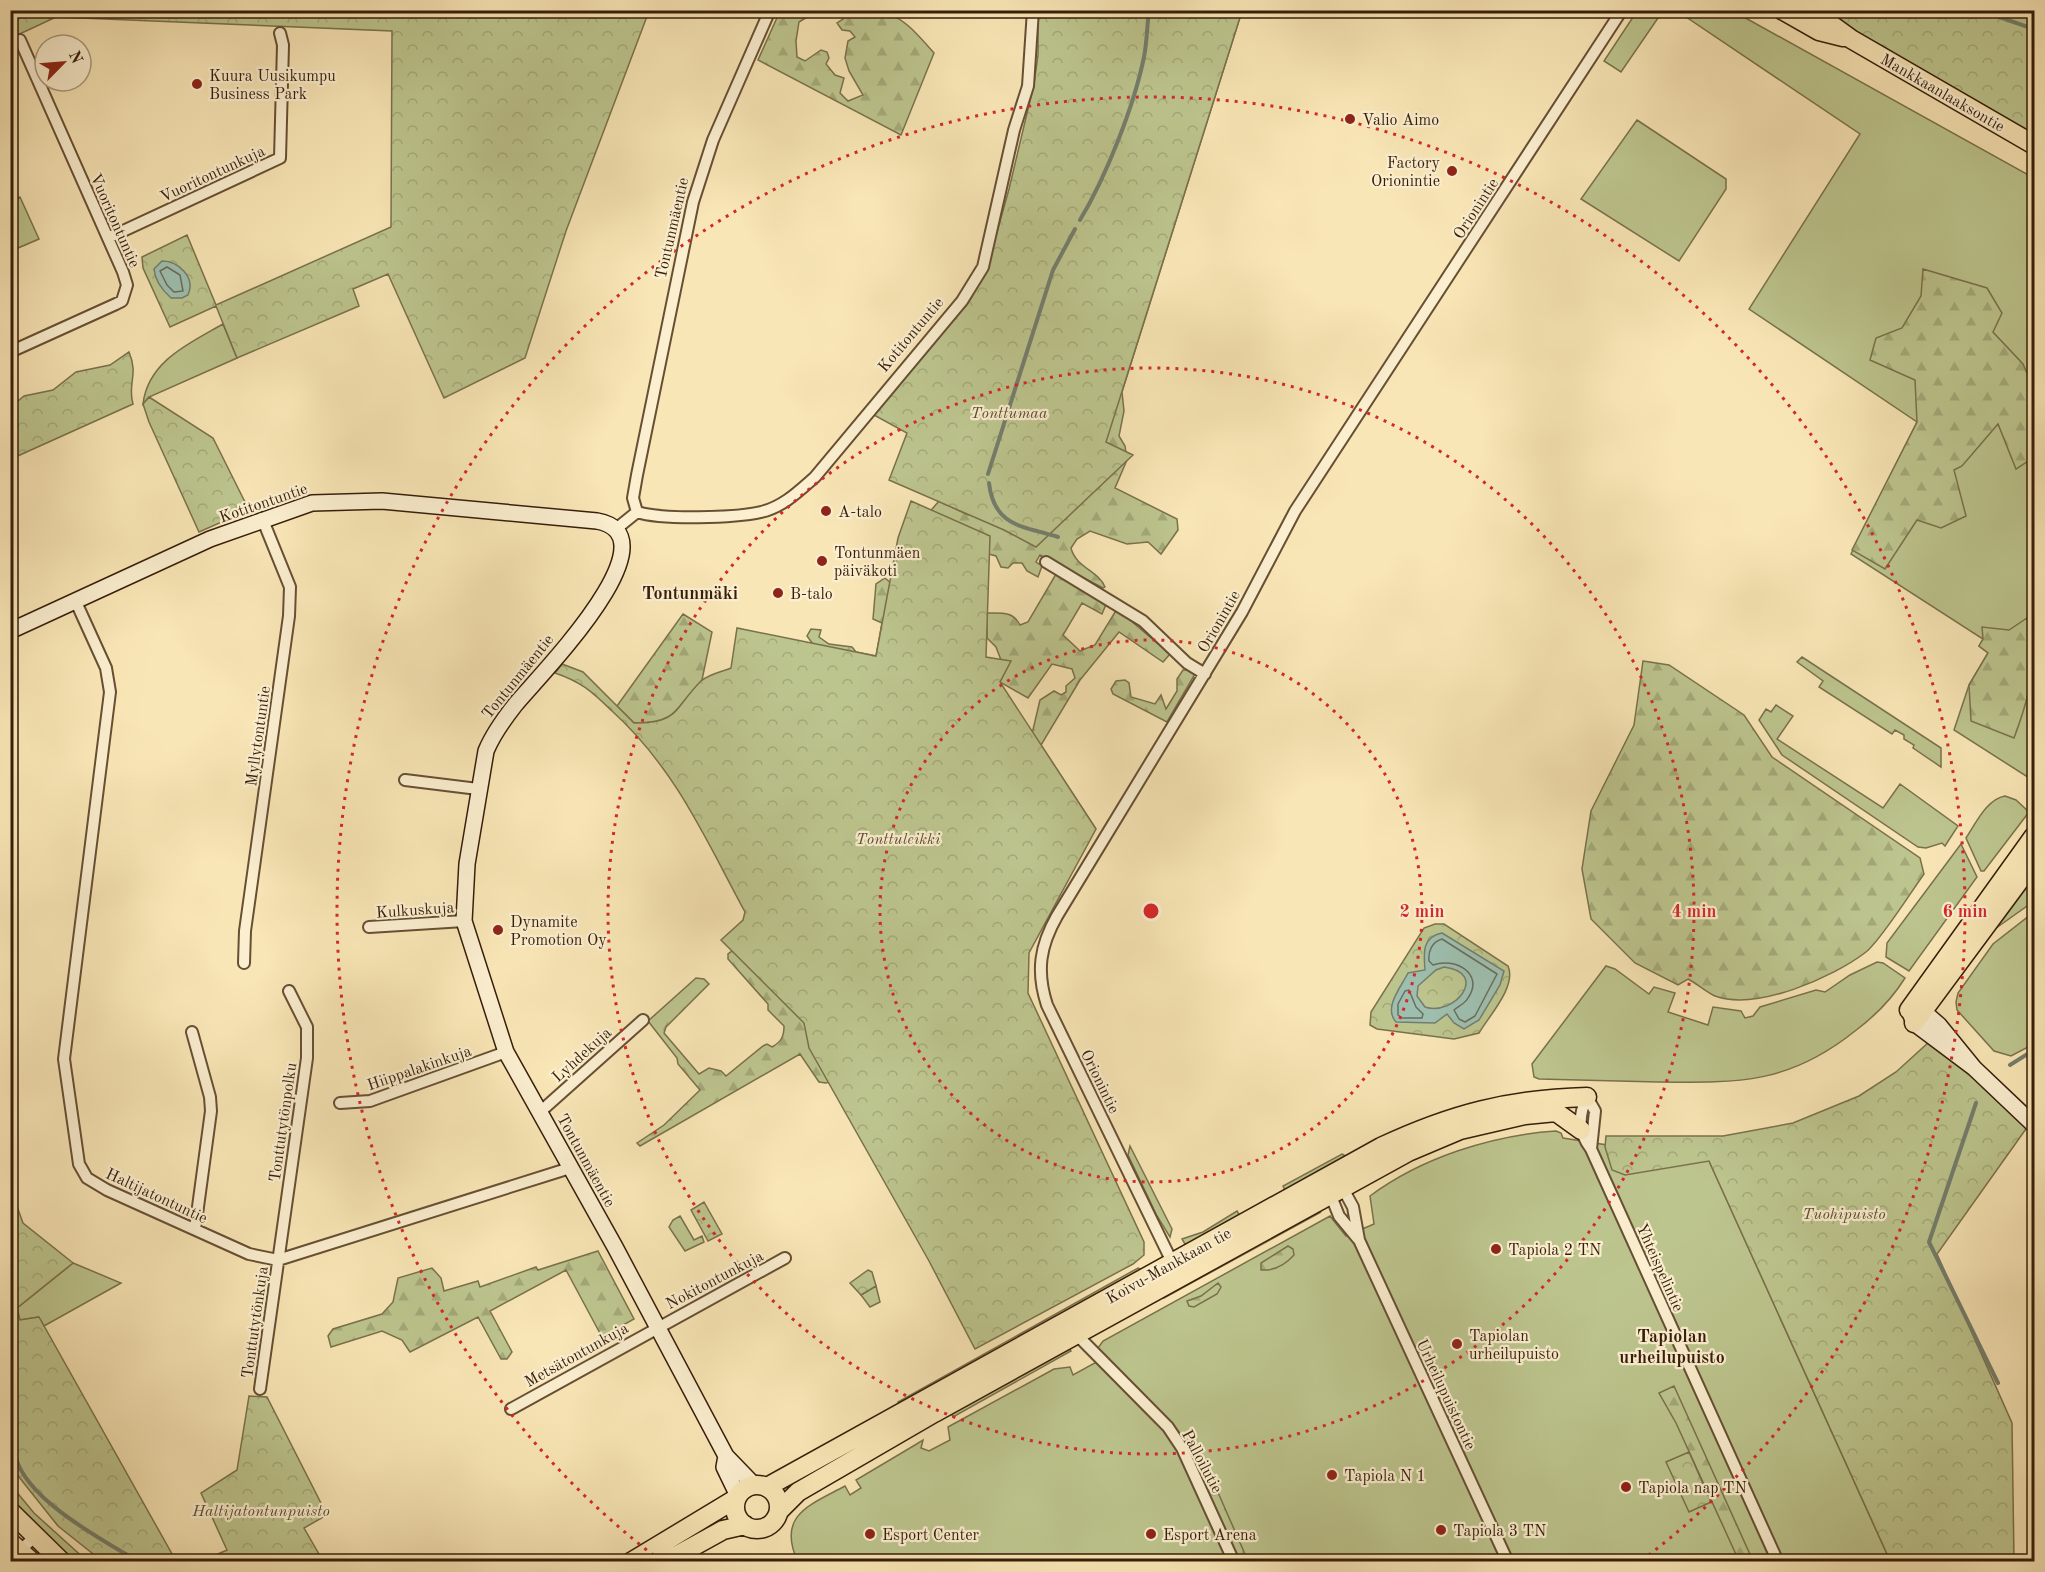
<svg xmlns="http://www.w3.org/2000/svg" width="2045" height="1572" viewBox="0 0 2045 1572" font-family="'Old Standard TT',serif">
<style>
.grass{fill:#bdc58e;stroke:#7a714c;stroke-width:1.5}
.forest{fill:url(#forest-firs);stroke:#7a714c;stroke-width:1.5}
.park{fill:url(#park-crowns);stroke:#7a714c;stroke-width:1.5}
.water{fill:#9ebfaf;stroke:#747e6d;stroke-width:1.5;fill-rule:evenodd}
.lines{fill:none;stroke-linecap:round;stroke-linejoin:round}
.shore{stroke:#6a6e5c;stroke-width:1.5}
.stream{stroke:#747e6d;stroke-width:4}
.street-casing{stroke:#674f34;stroke-width:14}
.secondary-casing{stroke:#361d09;stroke-width:18}
.primary-casing{stroke:#361d09;stroke-width:21}
.street{stroke:#fbefd0;stroke-width:10}
.secondary{stroke:#fbefd0;stroke-width:15}
.primary{stroke:#f9e6b6;stroke-width:18}
.ring{fill:none;stroke:#d62828;stroke-width:3;stroke-dasharray:3 6}
.poi-dot{fill:#8f2418;stroke:#fbefd0;stroke-width:2}
.labels{text-anchor:middle;stroke-width:4.5;stroke-linejoin:round;paint-order:stroke}
.poi-label{font-size:16px;fill:#361d09;stroke:#fbefd0;text-anchor:start}
.street-label{font-size:16px;fill:#361d09;stroke:#fbefd0}
.park-label{font-size:16px;font-style:italic;fill:#5e4f31;stroke:#fbefd0}
.neighbourhood-label{font-size:18px;font-weight:bold;fill:#361d09;stroke:#fbefd0}
.centre{fill:#d62828;stroke:#fbefd0;stroke-width:3}
.ring-label{font-size:18px;text-anchor:middle;font-weight:bold;fill:#d62828;stroke:#fbefd0;stroke-width:4.5;stroke-linejoin:round;paint-order:stroke}
</style>
<defs>
<pattern id="forest-firs" width="22" height="20" patternUnits="userSpaceOnUse" patternTransform="scale(1.5)"><rect width="22" height="20" fill="#bdc58e"/><path d="M5 1l3.5 6h-7zM16 11l3.5 6h-7z" fill="#a3a979"/></pattern>
<pattern id="park-crowns" width="20" height="18" patternUnits="userSpaceOnUse" patternTransform="scale(1.5)"><rect width="20" height="18" fill="#bdc58e"/><path d="M2 6a3 3 0 1 1 6 0M12 15a3 3 0 1 1 6 0" fill="none" stroke="#a3a979"/></pattern>
</defs>
<rect width="100%" height="100%" fill="#f9e6b6"/>
<filter id="stains"><feTurbulence type="fractalNoise" baseFrequency=".00333" numOctaves="4"/><feColorMatrix values="0 0 0 0 .2 0 0 0 0 .09 0 0 0 0 .02 0 0 0 .5 -.17"/></filter>
<radialGradient id="worn" r=".72"><stop offset=".6" stop-color="#630" stop-opacity="0"/><stop offset="1" stop-color="#630" stop-opacity=".3"/></radialGradient>
<!-- grass -->
<path class="grass" d="M 1637,11 L 1733,11 L 2034,178 L 2034,781 L 1954,730 L 1969,685 L 1988,653 L 1979,646 L 1983,639 L 1851,554 L 1917,422 L 1749,309 L 1860,134 L 1680,13 L 1658,18 L 1621,72 L 1604,61 Z
M 1637,120 L 1726,179 L 1726,189 L 1679,261 L 1581,199 Z
M 20,197 L 39,239 L 11,251 L 11,201 Z
M 223,324 L 237,358 L 149,397 L 143,404 C 148,361 190,343 223,324 Z
M 1802,657 L 1941,748 L 1941,767 L 1913,748 L 1914,745 L 1904,739 L 1904,735 L 1895,730 L 1892,734 L 1819,687 L 1823,681 L 1797,662 Z
M 1776,705 L 1793,716 L 1777,739 L 1883,808 L 1900,784 L 1958,826 L 1945,846 L 1942,843 L 1926,848 L 1918,847 L 1782,755 L 1759,720 L 1766,709 L 1771,712 Z
M 2005,796 L 2016,800 L 2029,812 L 1984,871 L 1981,871 L 1966,838 C 1976,823 1987,799 2005,796 Z
M 1961,844 L 1977,877 L 1909,971 L 1886,957 L 1887,943 Z
M 2034,870 L 2034,901 L 1992,931 Z
M 2034,912 L 2034,1044 L 2011,1056 L 1994,1051 L 1957,1010 L 1956,1002 L 1958,993 L 1993,944 Z
M 1877,962 L 1883,963 L 1905,978 C 1892,999 1875,1016 1855,1031 C 1789,1084 1739,1083 1658,1082 C 1618,1081 1579,1080 1539,1079 L 1534,1077 L 1532,1064 L 1606,966 L 1615,969 L 1649,994 L 1654,987 L 1675,993 L 1668,1012 L 1708,1025 L 1713,1007 L 1741,1011 L 1745,1018 L 1753,1016 L 1760,1007 L 1816,990 L 1825,992 L 1850,975 Z
M 1556,1131 L 1561,1133 L 1563,1138 L 1709,1161 L 1887,1554 L 1888,1561 L 798,1562 C 776,1515 810,1505 845,1486 L 850,1495 L 861,1488 L 856,1480 L 915,1445 L 923,1440 L 921,1448 L 929,1451 L 950,1440 L 948,1427 L 1054,1369 L 1070,1367 L 1073,1375 L 1104,1358 L 1098,1348 L 1103,1341 L 1330,1216 L 1346,1236 L 1374,1224 L 1370,1196 C 1421,1158 1492,1135 1556,1131 Z
M 1130,1146 L 1172,1229 L 1170,1237 L 1157,1216 L 1128,1155 Z
M 1342,1154 L 1347,1157 L 1285,1190 L 1283,1186 Z
M 1237,1211 L 1240,1216 L 1189,1245 L 1185,1244 L 1182,1239 L 1203,1232 Z
M 1314,1212 L 1321,1212 L 1164,1298 L 1160,1291 Z
M 680,1216 L 694,1240 L 702,1236 L 704,1242 L 685,1251 L 669,1227 L 673,1220 Z
M 73,1263 L 121,1283 L 44,1326 L 38,1317 L 20,1320 L 16,1309 Z
M 1138,1268 L 1142,1270 L 902,1407 L 898,1402 Z
M 876,1286 L 880,1302 L 870,1307 L 861,1295 Z
M 1069,1348 L 1071,1351 L 953,1417 L 951,1413 Z
M 10,1484 L 34,1513 L 87,1561 L 73,1561 L 11,1503 Z"/>
<!-- forest -->
<path class="forest" d="M 780,11 L 817,11 L 799,22 L 796,41 L 797,57 L 805,61 L 821,50 L 827,52 L 829,58 L 826,64 L 835,75 L 844,78 L 840,93 L 848,101 L 863,95 L 849,71 L 845,58 L 848,41 L 855,37 L 850,31 L 842,30 L 837,23 L 843,19 L 843,13 L 838,11 C 894,10 897,11 934,53 L 901,135 L 758,60 Z
M 1242,11 L 1122,392 L 1124,411 L 1119,436 L 1125,446 L 1127,460 L 1115,488 L 1177,519 L 1178,530 L 1161,554 L 1148,542 L 1127,544 L 1090,531 L 1077,539 L 1071,548 C 1076,568 1098,570 1105,587 L 1103,588 L 1040,555 L 1036,562 L 1042,566 L 1038,577 L 1027,571 L 1022,563 L 1013,563 L 1008,568 L 1001,567 L 996,556 L 985,553 L 927,515 L 939,501 L 968,515 L 1098,450 Z
M 1923,269 L 1987,288 L 2002,313 L 1993,332 L 2023,364 L 2034,390 L 2034,457 L 2016,469 L 1998,424 L 1962,466 L 1954,470 L 1966,516 L 1941,528 L 1917,520 L 1885,569 L 1852,550 L 1917,422 L 1915,380 L 1870,360 L 1876,338 L 1902,328 L 1921,296 Z
M 1056,574 L 1107,602 L 1102,614 L 1082,603 L 1063,635 L 1080,651 L 1095,645 L 1117,609 L 1170,654 L 1163,662 L 1119,632 L 1080,680 L 1041,745 L 1096,829 L 1031,738 L 1040,700 L 1054,691 L 1061,695 L 1066,692 L 1066,686 L 1075,678 L 1072,669 L 1052,664 L 1028,698 L 1000,682 L 1010,661 L 1001,660 L 996,647 L 987,638 L 987,613 C 1001,613 1013,611 1020,625 L 1028,622 Z
M 885,578 L 892,584 L 894,673 L 815,647 L 807,636 L 811,629 L 821,630 L 819,637 L 829,644 L 852,647 L 856,652 L 876,656 L 882,623 L 873,619 L 876,584 Z
M 683,614 L 712,632 L 702,680 L 674,714 L 655,723 L 634,723 L 617,706 Z
M 2027,618 C 2045,649 2026,706 2014,738 L 1971,721 L 1969,685 L 1988,653 L 1979,646 L 1983,639 L 1982,627 L 2009,630 Z
M 1643,661 L 1669,665 L 1744,715 L 1772,757 L 1920,858 L 1924,874 C 1911,892 1881,940 1866,952 C 1832,978 1757,1011 1715,996 C 1709,994 1696,983 1688,979 L 1678,985 L 1635,963 L 1591,919 L 1582,869 L 1591,811 L 1634,725 Z
M 1183,670 L 1190,670 L 1195,674 L 1167,722 L 1113,694 L 1111,689 L 1116,681 L 1125,680 L 1129,683 L 1131,697 L 1155,704 L 1161,695 L 1166,709 L 1177,691 L 1177,679 Z
M 735,949 L 793,999 L 839,1079 L 826,1083 L 819,1082 L 800,1054 L 640,1146 L 637,1143 L 664,1125 L 700,1090 L 678,1064 L 677,1058 L 648,1021 L 696,978 L 704,979 L 709,984 L 666,1027 L 664,1033 L 699,1074 L 709,1068 L 721,1071 L 726,1076 L 763,1046 L 767,1044 L 772,1047 C 781,1042 784,1037 784,1026 L 768,1010 L 768,1004 L 728,959 L 728,954 Z
M 1288,1246 L 1293,1249 L 1294,1255 C 1285,1265 1274,1271 1261,1270 L 1261,1263 Z
M 598,1251 L 634,1319 L 602,1337 L 566,1270 L 490,1311 L 512,1352 L 507,1359 L 501,1359 L 478,1317 L 410,1352 L 402,1340 L 382,1331 L 331,1347 L 328,1336 L 333,1329 L 382,1314 L 393,1302 L 398,1278 L 432,1268 L 441,1278 L 444,1291 L 478,1281 L 480,1287 L 536,1267 L 538,1270 Z
M 1218,1283 L 1221,1287 L 1217,1294 L 1194,1307 L 1189,1306 L 1187,1301 L 1201,1296 Z
M 1674,1386 L 1753,1561 L 1739,1561 L 1676,1423 L 1659,1393 Z
M 1206,1465 L 1248,1561 L 1239,1561 L 1200,1475 L 1201,1467 Z"/>
<!-- park -->
<path class="park" d="M 11,10 L 649,11 L 566,231 L 525,358 L 444,398 L 388,274 L 353,289 L 359,306 L 237,358 L 216,306 L 170,327 L 143,268 L 142,257 L 187,235 L 216,305 L 391,227 L 392,31 L 56,17 L 11,38 Z
M 1038,11 L 1242,11 L 1106,442 L 1133,455 L 1036,547 L 1004,530 L 889,480 L 907,433 L 874,415 L 968,303 L 986,272 L 1009,189 L 1034,84 L 1038,55 Z
M 1821,11 L 2034,11 L 2034,134 Z
M 129,352 C 139,375 127,384 133,404 L 11,459 L 11,407 L 24,396 L 53,390 L 76,372 L 110,365 Z
M 149,397 L 213,438 L 249,510 L 199,532 L 149,422 L 143,404 Z
M 911,501 L 990,536 L 986,657 L 1011,661 L 1000,682 L 1096,829 L 1029,953 L 1028,993 L 1144,1242 L 1144,1255 L 1133,1264 L 975,1349 L 929,1261 L 809,1048 L 804,1023 L 721,940 L 743,920 L 745,912 C 705,838 675,768 612,711 C 592,692 582,682 555,673 L 562,664 L 583,672 L 634,723 C 680,723 673,709 701,681 C 709,674 721,672 731,668 L 737,628 L 876,656 L 898,538 Z
M 1435,924 L 1444,924 L 1508,966 C 1517,986 1489,1016 1479,1033 L 1454,1039 L 1377,1029 L 1370,1025 L 1371,1012 L 1424,928 Z
M 1929,1042 L 1966,1071 L 2028,1126 L 1937,1254 L 2012,1423 L 2014,1561 L 1888,1561 L 1887,1554 L 1709,1161 L 1625,1175 L 1612,1170 L 1605,1147 L 1606,1136 L 1723,1136 L 1793,1123 L 1859,1096 L 1896,1072 Z
M 10,1187 L 23,1223 L 73,1263 L 17,1308 L 20,1320 L 39,1317 L 176,1561 L 102,1561 L 58,1526 L 11,1467 Z
M 704,1202 L 722,1234 L 708,1241 L 691,1210 Z
M 868,1270 L 872,1272 L 876,1286 L 861,1295 L 850,1283 Z
M 249,1396 L 267,1397 L 327,1515 L 304,1528 L 323,1561 L 202,1561 L 227,1550 L 201,1493 L 237,1470 Z
M 1689,1452 L 1711,1502 L 1689,1512 L 1666,1462 Z"/>
<!-- water -->
<path class="water" d="M 162,261 C 178,261 196,277 188,295 L 182,298 L 171,298 C 162,290 155,281 154,269 Z
M 1442,933 L 1504,971 L 1500,985 L 1479,1020 L 1464,1029 L 1454,1023 L 1447,1014 L 1435,1023 L 1396,1022 C 1383,1008 1401,987 1408,973 L 1425,970 C 1424,955 1421,937 1442,933 ZM 1444,967 C 1490,973 1454,1017 1425,1007 L 1417,996 L 1418,986 L 1436,970 Z"/>
<g class="lines">
<!-- shore -->
<path class="shore" d="M 167,267 L 180,275 L 183,291 L 174,292 L 167,285 L 160,271 Z
M 1442,939 L 1497,974 L 1475,1016 L 1465,1022 L 1459,1019 L 1454,1010 C 1458,1006 1465,1004 1468,998 C 1485,973 1454,957 1433,965 L 1429,961 C 1428,951 1432,942 1442,939 Z
M 1409,990 L 1416,1007 L 1423,1014 L 1422,1018 L 1402,1018 L 1398,1015 L 1398,1004 L 1405,991 Z"/>
<!-- stream -->
<path class="stream" d="M 1979,10 L 2034,29
M 1080,220 C 1106,177 1134,106 1144,57 C 1147,42 1147,26 1149,10
M 988,474 L 1053,270 L 1075,229
M 989,483 C 994,527 1023,526 1058,537
M 2010,1065 L 2034,1050
M 1976,1103 L 1929,1242 L 1998,1383
M 10,1421 C 14,1433 13,1446 16,1458 C 28,1501 103,1540 139,1562"/>
<defs>
<path id="street" d="M 108,238 L 280,158 L 283,45 L 280,33
M 10,352 L 116,304 L 122,301 L 127,285 L 123,272 L 20,40
M 637,512 C 662,520 735,518 761,512 C 783,507 799,491 815,477 L 962,301 L 983,267 L 1014,130 L 1028,86 L 1033,10
M 616,529 L 637,512 L 633,498 L 637,475 L 693,202 L 713,140 L 770,10
M 1046,562 L 1143,621 L 1187,663 L 1205,674
M 76,602 L 106,668 L 110,692 L 64,1059 L 79,1164 L 87,1178 L 107,1190 L 249,1254 L 278,1260 L 570,1168
M 405,780 L 478,789
M 369,927 L 464,921
M 244,963 L 245,931 L 289,616 L 290,587 L 262,518
M 192,1032 L 210,1097 L 211,1111 L 195,1229
M 1587,1097 C 1578,1116 1578,1132 1591,1149 L 1778,1562
M 1587,1097 L 1595,1111 L 1591,1149
M 340,1103 L 370,1101 L 506,1052
M 540,1112 L 643,1020
M 1341,1185 L 1353,1207 L 1359,1240 L 1508,1562
M 1329,1191 L 1339,1216 L 1358,1239
M 1175,1268 L 1047,1005 C 1036,971 1040,946 1057,916 L 1242,612 L 1295,511 L 1622,10
M 1077,1335 L 1168,1427 L 1182,1448 L 1234,1562
M 260,1389 L 307,1058 L 307,1027 L 289,991
M 511,1409 L 785,1258
M 10,1561 L 34,1537"/>
<path id="secondary" d="M 10,631 L 210,539 L 312,503 L 382,501 L 597,521 C 679,536 535,680 515,705 C 504,719 493,734 486,751 L 467,864 L 464,921 L 506,1052 L 615,1247 L 726,1456 L 754,1485
M 1974,1068 L 1939,1025 L 1924,1012 L 1909,1010 L 1914,1023 L 1974,1068 L 2034,1125
M 726,1456 L 724,1467 L 738,1496"/>
<path id="primary" d="M 1782,10 L 1819,31 L 1843,37
M 1811,10 L 1851,39 L 2034,145
M 1909,1010 L 2034,836
M 1914,1023 L 2034,861
M735 1507a22 22 0 1 1 44 0a22 22 0 1 1-44 0Z
M 767,1487 L 1381,1147 C 1451,1114 1509,1099 1587,1097
M 10,1511 L 62,1562
M 779,1511 L 798,1492 L 934,1413 L 1408,1152 L 1460,1130 L 1525,1115 L 1556,1112 L 1581,1130
M 10,1542 L 32,1562
M 631,1562 L 737,1498
M 665,1562 L 723,1530 L 745,1525"/>
</defs>
<!-- street casing -->
<use href="#street" class="street-casing"/>
<!-- secondary casing -->
<use href="#secondary" class="secondary-casing"/>
<!-- primary casing -->
<use href="#primary" class="primary-casing"/>
<!-- street -->
<use href="#street" class="street"/>
<!-- secondary -->
<use href="#secondary" class="secondary"/>
<!-- primary -->
<use href="#primary" class="primary"/>
</g>
<!-- distance rings -->
<g class="ring">
<circle cx="1151" cy="911" r="271"/>
<circle cx="1151" cy="911" r="543"/>
<path d="M661 1561A814 814 0 1 1 1641 1561"/>
</g>
<!-- markers -->
<g class="poi-dot">
<circle cx="197" cy="84" r="6"/>
<circle cx="1350" cy="119" r="6"/>
<circle cx="1452" cy="171" r="6"/>
<circle cx="826" cy="511" r="6"/>
<circle cx="822" cy="561" r="6"/>
<circle cx="778" cy="593" r="6"/>
<circle cx="498" cy="930" r="6"/>
<circle cx="1496" cy="1249" r="6"/>
<circle cx="1457" cy="1344" r="6"/>
<circle cx="1332" cy="1475" r="6"/>
<circle cx="1626" cy="1487" r="6"/>
<circle cx="1441" cy="1530" r="6"/>
<circle cx="870" cy="1534" r="6"/>
<circle cx="1151" cy="1534" r="6"/>
</g>
<g class="labels">
<!-- poi labels -->
<g class="poi-label">
<text x="209" y="81">Kuura Uusikumpu<tspan x="209" dy="18">Business Park</tspan></text>
<text x="1362" y="125">Valio Aimo</text>
<text x="1440" y="168" text-anchor="end">Factory<tspan x="1440" dy="18">Orionintie</tspan></text>
<text x="838" y="517">A-talo</text>
<text x="834" y="558">Tontunmäen<tspan x="834" dy="18">päiväkoti</tspan></text>
<text x="790" y="599">B-talo</text>
<text x="510" y="927">Dynamite<tspan x="510" dy="18">Promotion Oy</tspan></text>
<text x="1508" y="1255">Tapiola 2 TN</text>
<text x="1469" y="1341">Tapiolan<tspan x="1469" dy="18">urheilupuisto</tspan></text>
<text x="1344" y="1481">Tapiola N 1</text>
<text x="1638" y="1493">Tapiola nap TN</text>
<text x="1453" y="1536">Tapiola 3 TN</text>
<text x="882" y="1540">Esport Center</text>
<text x="1163" y="1540">Esport Arena</text>
</g>
<!-- street labels -->
<g class="street-label">
<text transform="translate(1943 92) rotate(30)" y="6">Mankkaanlaaksontie</text>
<text transform="translate(212 173) rotate(-25)" y="6">Vuoritontunkuja</text>
<text transform="translate(1475 208) rotate(-57)" y="6">Orionintie</text>
<text transform="translate(116 220) rotate(66)" y="6">Vuoritontuntie</text>
<text transform="translate(671 228) rotate(-77)" y="6">Tontunmäentie</text>
<text transform="translate(910 334) rotate(-50)" y="6">Kotitontuntie</text>
<text transform="translate(263 502) rotate(-19)" y="6">Kotitontuntie</text>
<text transform="translate(1218 621) rotate(-60)" y="6">Orionintie</text>
<text transform="translate(517 676) rotate(-51)" y="6">Tontunmäentie</text>
<text transform="translate(257 736) rotate(-82)" y="6">Myllytontuntie</text>
<text transform="translate(415 909) rotate(-4)" y="6">Kulkuskuja</text>
<text transform="translate(581 1054) rotate(-42)" y="6">Lyhdekuja</text>
<text transform="translate(419 1067) rotate(-19)" y="6">Hiippalakinkuja</text>
<text transform="translate(1101 1081) rotate(64)" y="6">Orionintie</text>
<text transform="translate(282 1122) rotate(-82)" y="6">Tonttutytönpolku</text>
<text transform="translate(587 1160) rotate(61)" y="6">Tontunmäentie</text>
<text transform="translate(157 1195) rotate(25)" y="6">Haltijatontuntie</text>
<text transform="translate(1168 1265) rotate(-29)" y="6">Koivu-Mankkaan tie</text>
<text transform="translate(1661 1267) rotate(66)" y="6">Yhteispelintie</text>
<text transform="translate(714 1279) rotate(-28)" y="6">Nokitontunkuja</text>
<text transform="translate(254 1322) rotate(-82)" y="6">Tonttutytönkuja</text>
<text transform="translate(576 1354) rotate(-29)" y="6">Metsätontunkuja</text>
<text transform="translate(1447 1394) rotate(65)" y="6">Urheilupuistontie</text>
<text transform="translate(1203 1461) rotate(62)" y="6">Palloilutie</text>
</g>
<!-- park labels -->
<g class="park-label">
<text x="1009" y="418">Tonttumaa</text>
<text x="898" y="844">Tonttuleikki</text>
<text x="1844" y="1219">Tuohipuisto</text>
<text x="261" y="1516">Haltijatontunpuisto</text>
</g>
<!-- neighbourhood labels -->
<g class="neighbourhood-label">
<text x="690" y="599">Tontunmäki</text>
<text x="1672" y="1342">Tapiolan<tspan x="1672" dy="21">urheilupuisto</tspan></text>
</g>
</g>
<circle cx="1151" cy="911" r="9" class="centre"/>
<g class="ring-label">
<text x="1422" y="917">2 min</text>
<text x="1694" y="917">4 min</text>
<text x="1965" y="917">6 min</text>
</g>
<!-- margin -->
<rect width="2045" height="1572" fill="none" stroke="#f9e6b6" stroke-width="36"/>
<rect x="12" y="12" width="2021" height="1548" fill="none" stroke="#361d09" stroke-width="3"/>
<rect x="18" y="18" width="2009" height="1536" fill="none" stroke="#361d09" stroke-width="1.5"/>
<!-- north arrow -->
<g transform="translate(63 63) rotate(65)"><circle r="28" fill="#fbefd0" stroke="#ac9b80" stroke-width="1.5"/>
<path d="M0-4.5L10 22L0 15L-10 22Z" fill="#8f2418"/>
<text y="-9" font-size="16" font-weight="bold" text-anchor="middle" fill="#361d09">N</text>
</g>
<rect width="100%" height="100%" filter="url(#stains)"/>
<rect width="100%" height="100%" fill="url(#worn)"/>
</svg>
